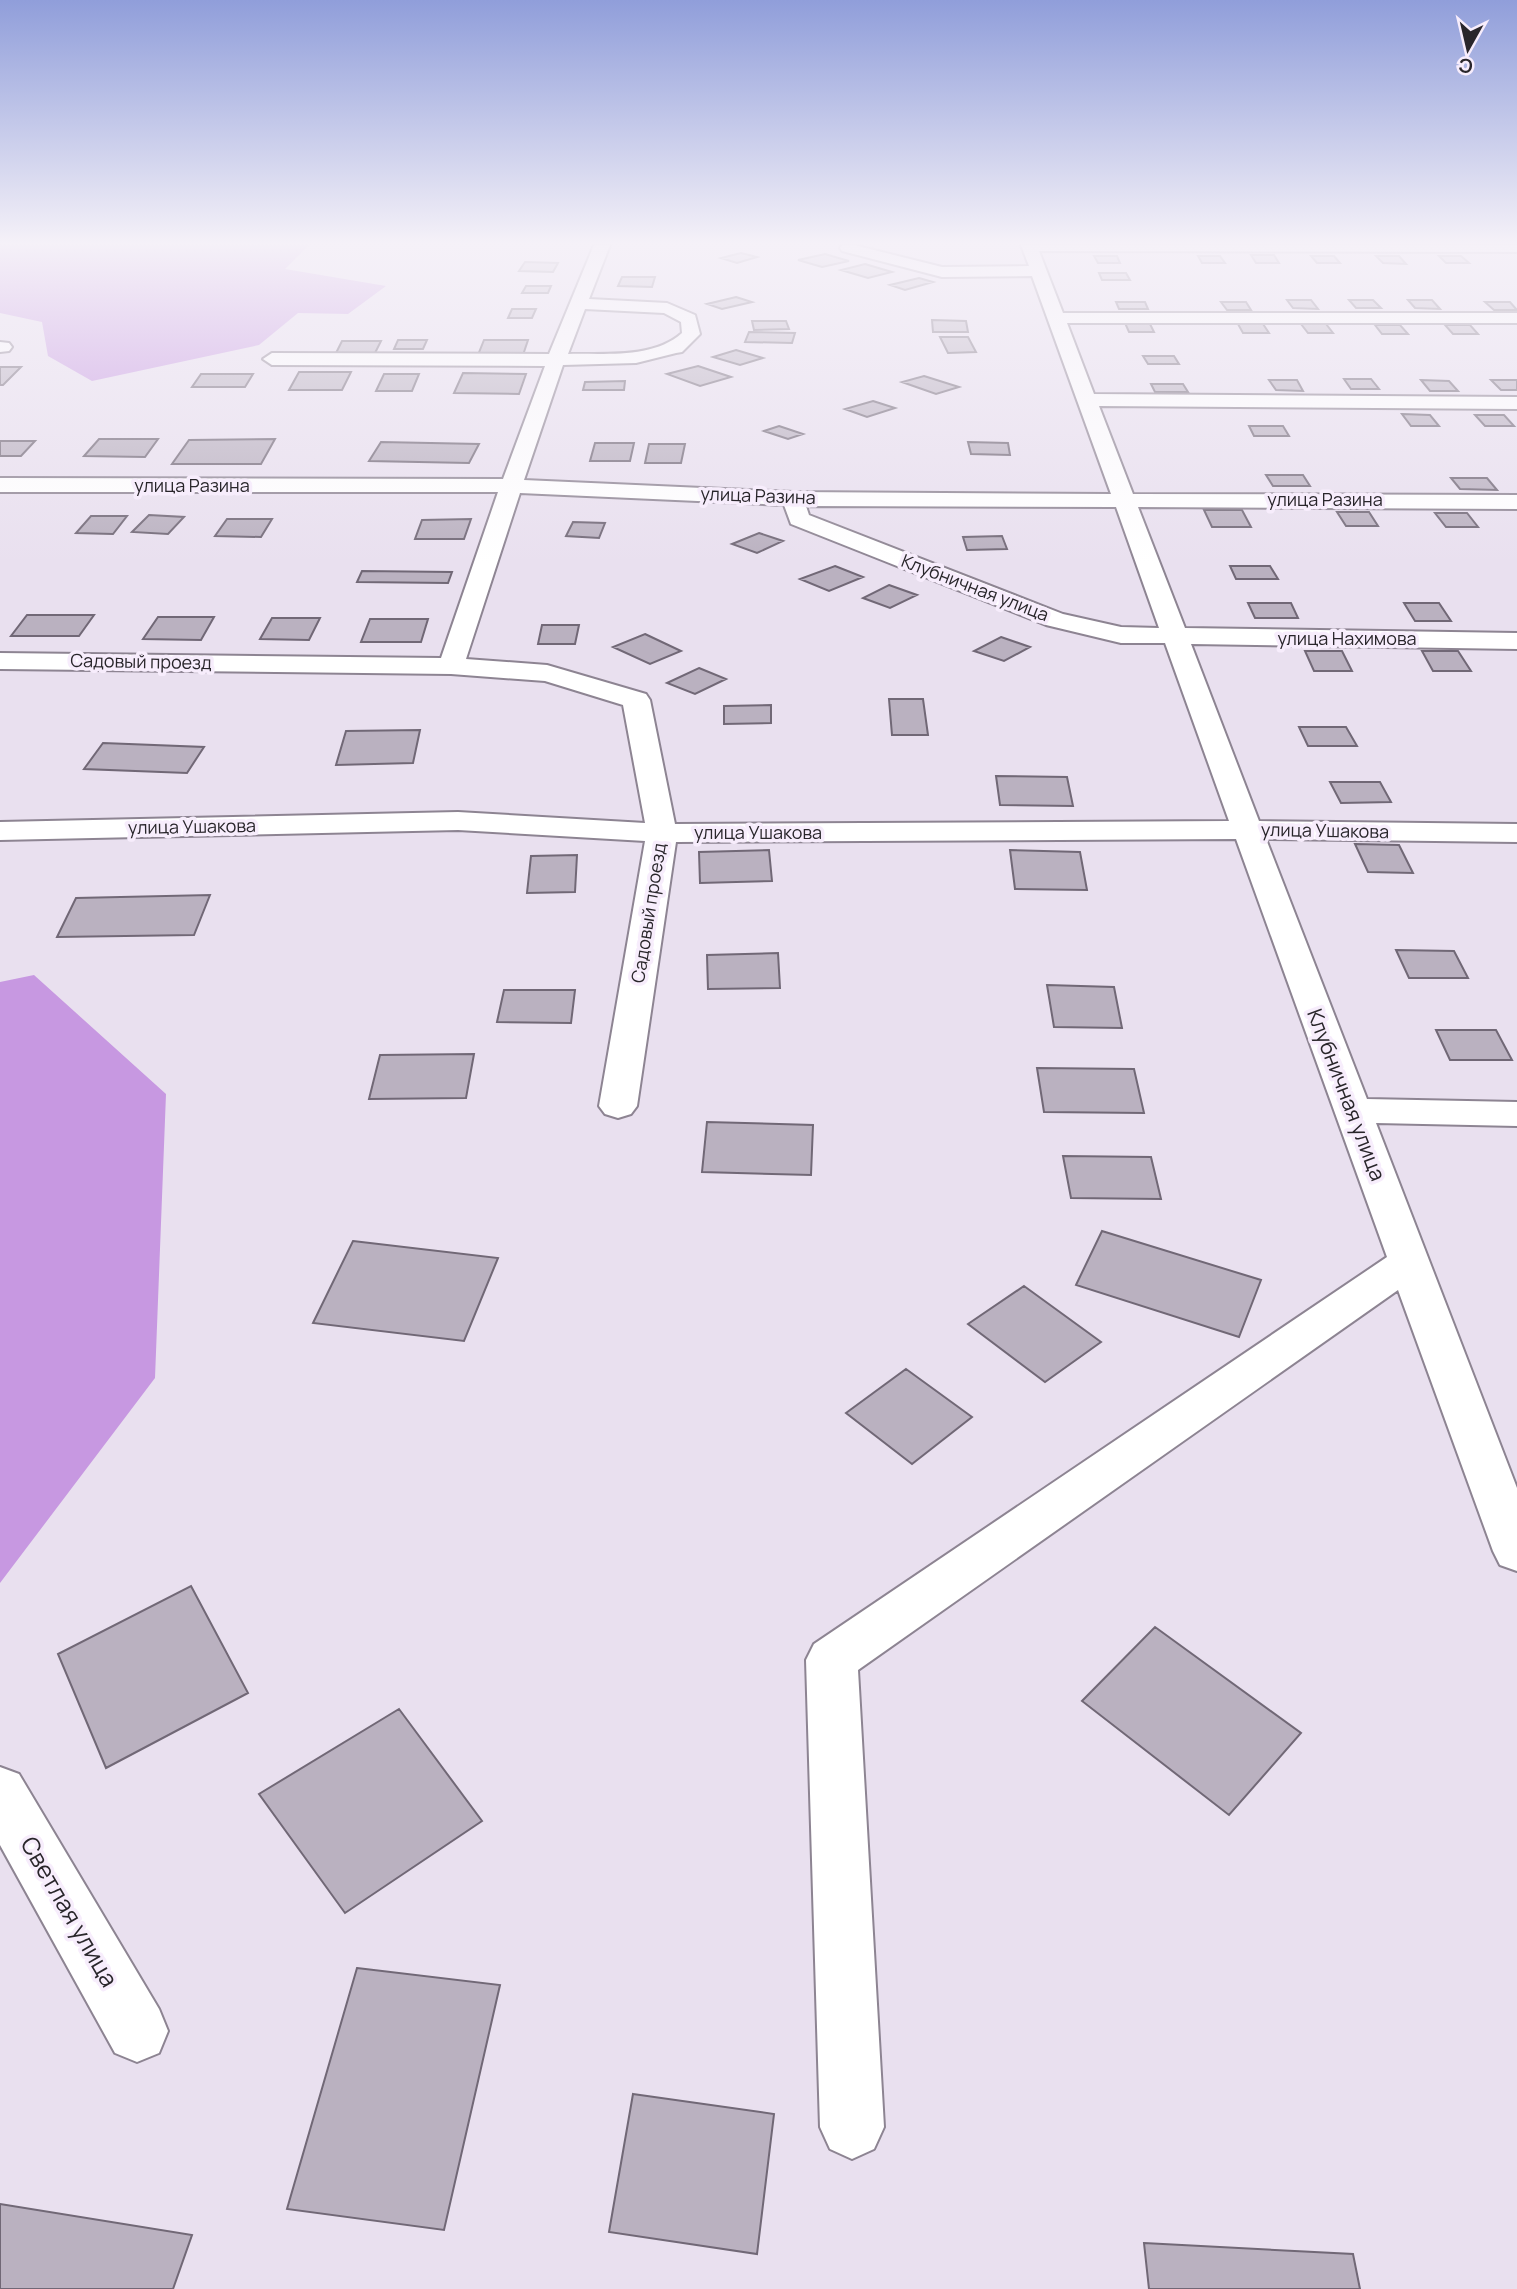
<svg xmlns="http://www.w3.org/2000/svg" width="1517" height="2289" viewBox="0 0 1517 2289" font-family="Manrope,sans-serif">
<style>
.forest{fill:#c798e1}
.building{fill:#bab1c0;stroke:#716876;stroke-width:2}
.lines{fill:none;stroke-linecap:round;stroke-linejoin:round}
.minor-casing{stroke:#8d8492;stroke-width:4}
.minor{fill:#fff;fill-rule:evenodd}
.labels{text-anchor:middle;stroke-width:7;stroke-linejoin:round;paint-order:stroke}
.far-street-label{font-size:18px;fill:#29262b;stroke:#f7edfc}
.street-label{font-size:21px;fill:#29262b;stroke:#f7edfc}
.near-street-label{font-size:24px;fill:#29262b;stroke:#f7edfc}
</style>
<rect width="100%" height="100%" fill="#e9e0ef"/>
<!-- forest -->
<path class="forest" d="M 0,245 L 309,245 L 285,269 L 386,286 L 348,314 L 298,313 L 259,345 L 92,381 L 48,356 L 42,322 L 0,313 Z
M 34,975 L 166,1094 L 155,1378 L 0,1583 L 0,982 Z"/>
<!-- building -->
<path class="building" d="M 741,253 L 757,257 L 737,263 L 721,258 Z
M 825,254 L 849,261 L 822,267 L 798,260 Z
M 1251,255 L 1274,255 L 1279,263 L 1256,263 Z
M 1094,256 L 1117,256 L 1120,263 L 1098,263 Z
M 1198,256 L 1220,256 L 1225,263 L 1202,263 Z
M 1311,256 L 1334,256 L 1340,263 L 1317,263 Z
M 1376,256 L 1399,256 L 1406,264 L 1383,263 Z
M 1439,256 L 1461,256 L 1469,263 L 1446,263 Z
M 525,262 L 558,263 L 553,272 L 519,271 Z
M 865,264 L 892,272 L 868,278 L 841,270 Z
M 1099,273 L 1126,273 L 1130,280 L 1102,280 Z
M 622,277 L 655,277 L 652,287 L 618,286 Z
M 919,278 L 933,282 L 905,290 L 890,285 Z
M 526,286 L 551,286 L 548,293 L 522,293 Z
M 736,297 L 752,302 L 722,309 L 707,304 Z
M 1287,300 L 1311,300 L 1318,309 L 1293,308 Z
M 1349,300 L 1373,300 L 1381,308 L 1356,308 Z
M 1408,300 L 1432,300 L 1440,309 L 1415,308 Z
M 1116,302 L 1145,302 L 1148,309 L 1119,309 Z
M 1221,302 L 1246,302 L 1251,310 L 1227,310 Z
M 1485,302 L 1510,302 L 1517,310 L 1494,310 Z
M 512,309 L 536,309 L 532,318 L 508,318 Z
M 932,320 L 966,321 L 968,332 L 933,332 Z
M 752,321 L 786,321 L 789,329 L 754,330 Z
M 1125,323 L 1150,324 L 1154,332 L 1129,332 Z
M 1238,324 L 1263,324 L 1269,333 L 1243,333 Z
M 1301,324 L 1326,324 L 1333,333 L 1308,333 Z
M 1375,325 L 1400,325 L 1408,334 L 1382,334 Z
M 1445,325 L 1470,325 L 1478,334 L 1453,334 Z
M 749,332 L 795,333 L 792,343 L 745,342 Z
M 940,337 L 968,337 L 976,352 L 948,353 Z
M 398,340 L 427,340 L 423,349 L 394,349 Z
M 484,340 L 528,340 L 523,355 L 478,355 Z
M 342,341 L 381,341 L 375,353 L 336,353 Z
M 736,350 L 763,358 L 740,365 L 713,357 Z
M 1143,356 L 1174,356 L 1179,364 L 1148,364 Z
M 698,366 L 731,377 L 700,386 L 667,374 Z
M 0,367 L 21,367 L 3,385 L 0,385 Z
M 299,372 L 351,372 L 342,390 L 289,390 Z
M 463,373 L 526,374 L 519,394 L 454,393 Z
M 201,374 L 253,374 L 245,387 L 192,387 Z
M 384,374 L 419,374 L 412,391 L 376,391 Z
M 924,376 L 959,387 L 936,394 L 902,382 Z
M 1344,379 L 1371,379 L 1379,389 L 1351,389 Z
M 1269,380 L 1297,380 L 1303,391 L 1276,390 Z
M 1421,380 L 1449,381 L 1458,391 L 1430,391 Z
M 1491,380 L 1517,380 L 1517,390 L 1501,390 Z
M 625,381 L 624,390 L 583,390 L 585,382 Z
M 1151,384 L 1183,384 L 1188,392 L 1155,392 Z
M 873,401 L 895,408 L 867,417 L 845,409 Z
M 1402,414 L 1430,415 L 1439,426 L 1411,426 Z
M 1475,415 L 1504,415 L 1514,426 L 1485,426 Z
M 779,426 L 803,434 L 788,439 L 764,431 Z
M 1249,426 L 1283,426 L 1289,436 L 1254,436 Z
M 99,439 L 158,439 L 145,457 L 84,456 Z
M 275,439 L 261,464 L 172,464 L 189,440 Z
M 0,441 L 35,441 L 21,456 L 0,456 Z
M 381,442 L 479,444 L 469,463 L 369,461 Z
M 968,442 L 1008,443 L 1010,455 L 971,454 Z
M 595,443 L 634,443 L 630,461 L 590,461 Z
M 649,444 L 685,444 L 681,463 L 645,463 Z
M 1266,475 L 1303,475 L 1310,486 L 1273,486 Z
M 1451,478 L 1487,478 L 1497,490 L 1460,489 Z
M 1204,510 L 1242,510 L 1251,527 L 1212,527 Z
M 1337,512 L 1369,512 L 1378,526 L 1346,526 Z
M 1435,513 L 1467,513 L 1478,527 L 1446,527 Z
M 149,515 L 184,517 L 168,534 L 132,532 Z
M 91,516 L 127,516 L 113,534 L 76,533 Z
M 227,519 L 272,519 L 261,537 L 215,536 Z
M 471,519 L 464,539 L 415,539 L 422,520 Z
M 573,522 L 605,523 L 599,538 L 566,536 Z
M 759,533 L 783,541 L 757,553 L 732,544 Z
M 1002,536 L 1007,549 L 967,550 L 963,537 Z
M 835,566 L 863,577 L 829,591 L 800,579 Z
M 1230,566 L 1270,566 L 1278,579 L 1236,579 Z
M 362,571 L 452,572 L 448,583 L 357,582 Z
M 889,585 L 917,595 L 890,608 L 863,598 Z
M 1248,603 L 1291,603 L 1298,618 L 1255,618 Z
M 1404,603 L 1439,603 L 1451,621 L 1415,621 Z
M 27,615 L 94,615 L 79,636 L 11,636 Z
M 158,617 L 214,617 L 201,640 L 143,639 Z
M 272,618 L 320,618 L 309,640 L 260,639 Z
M 370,619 L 428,619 L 421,642 L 361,642 Z
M 542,625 L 579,625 L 575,644 L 538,644 Z
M 645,634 L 681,651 L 650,664 L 613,647 Z
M 1001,637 L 1030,647 L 1004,661 L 974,651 Z
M 1305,651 L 1342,651 L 1352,671 L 1314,671 Z
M 1422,651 L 1458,651 L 1471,671 L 1433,671 Z
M 699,668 L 726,679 L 695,694 L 667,683 Z
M 889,699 L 923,699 L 928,735 L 892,735 Z
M 771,705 L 771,723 L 724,724 L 724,706 Z
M 1299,727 L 1346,727 L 1357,746 L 1308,746 Z
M 420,730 L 413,763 L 336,765 L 346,731 Z
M 103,743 L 204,747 L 187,773 L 84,769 Z
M 996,776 L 1067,777 L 1073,806 L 1000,805 Z
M 1330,782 L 1380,782 L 1391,802 L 1341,803 Z
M 1355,844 L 1399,845 L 1413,873 L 1368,872 Z
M 769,850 L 772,881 L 700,883 L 699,852 Z
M 1010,850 L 1080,852 L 1087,890 L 1015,889 Z
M 577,855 L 575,892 L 527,893 L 531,856 Z
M 210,895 L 194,935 L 57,937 L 76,898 Z
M 1396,950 L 1454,951 L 1468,978 L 1409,978 Z
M 778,953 L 780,988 L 708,989 L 707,955 Z
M 1047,985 L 1114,987 L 1122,1028 L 1054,1027 Z
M 504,990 L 575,990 L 571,1023 L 497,1022 Z
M 1436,1030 L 1496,1030 L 1512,1060 L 1450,1060 Z
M 474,1054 L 466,1098 L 369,1099 L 380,1055 Z
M 1037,1068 L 1134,1069 L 1144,1113 L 1044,1112 Z
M 707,1122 L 813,1125 L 811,1175 L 702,1172 Z
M 1063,1156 L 1151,1157 L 1161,1199 L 1071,1198 Z
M 1102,1231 L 1261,1280 L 1239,1337 L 1076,1285 Z
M 353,1241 L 498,1258 L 464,1341 L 313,1323 Z
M 1024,1286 L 1101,1342 L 1045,1382 L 968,1324 Z
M 906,1369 L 972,1417 L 912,1464 L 846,1413 Z
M 191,1586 L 248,1693 L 106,1768 L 58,1654 Z
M 1155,1627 L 1301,1733 L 1229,1815 L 1082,1701 Z
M 399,1709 L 482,1821 L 345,1913 L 259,1794 Z
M 357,1968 L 500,1985 L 444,2230 L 287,2209 Z
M 633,2094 L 774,2114 L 757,2254 L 609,2232 Z
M 0,2204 L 192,2235 L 173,2289 L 0,2289 Z
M 1144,2243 L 1353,2254 L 1360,2289 L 1149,2289 Z"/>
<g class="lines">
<defs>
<path id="minor" d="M 594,245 L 610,245 L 589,299 L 667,303 L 695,315 L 700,334 L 682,352 L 676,353 L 636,363 L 563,365 L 524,480 L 793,492 L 1111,494 L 1032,276 L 942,277 L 842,251 L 840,248 L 842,245 L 854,245 L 942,267 L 1029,266 L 1021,245 L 1517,245 L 1517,252 L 1039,251 L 1063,313 L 1517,313 L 1517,323 L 1067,323 L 1094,394 L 1517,397 L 1517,409 L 1099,406 L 1133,494 L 1517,495 L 1517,509 L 1138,507 L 1185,628 L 1517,633 L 1517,649 L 1191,644 L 1259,821 L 1517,824 L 1517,842 L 1266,839 L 1367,1099 L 1517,1102 L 1517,1126 L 1376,1123 L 1517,1488 L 1517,1571 L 1500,1565 L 1493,1551 L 1398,1290 L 858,1670 L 884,2127 L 874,2149 L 852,2159 L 830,2149 L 820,2127 L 806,1660 L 814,1644 L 1387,1257 L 1236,839 L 676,842 L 637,1106 L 631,1114 L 618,1118 L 605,1114 L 599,1106 L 645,841 L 458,830 L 0,840 L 0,822 L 458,812 L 645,823 L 623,705 L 545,681 L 451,674 L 0,669 L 0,653 L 441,658 L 498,492 L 0,492 L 0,478 L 503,479 L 545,366 L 272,365 L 263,359 L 272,353 L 549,354 ZM 585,309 L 664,313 L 681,322 L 682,333 C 653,359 604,353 568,354 ZM 520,493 L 784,505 L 791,524 L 1046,625 L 1121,643 L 1165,643 L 1229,821 L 675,824 L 650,700 L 646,694 L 547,665 L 466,659 ZM 806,506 L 1116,507 L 1159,628 L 1121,627 L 1063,614 L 809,515 Z
M 0,342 L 9,343 L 12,347 L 9,351 L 0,352 Z
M 0,1767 L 19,1774 L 159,2009 L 168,2031 L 159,2053 L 137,2062 L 115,2053 L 0,1845 Z"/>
</defs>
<!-- minor casing -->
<use href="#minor" class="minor-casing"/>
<!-- minor -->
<use href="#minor" class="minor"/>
</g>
<!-- sky -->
<linearGradient id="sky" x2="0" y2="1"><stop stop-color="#909eda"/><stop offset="0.43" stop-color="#f5f1f8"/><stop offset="1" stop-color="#f5f1f8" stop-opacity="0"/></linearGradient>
<rect width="1517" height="565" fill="url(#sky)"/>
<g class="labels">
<!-- far-street labels -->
<g class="far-street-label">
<text x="192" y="492">улица Разина</text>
<text transform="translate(758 496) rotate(2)" y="6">улица Разина</text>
<text x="1325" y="506">улица Разина</text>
<text transform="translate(975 588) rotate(21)" y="6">Клубничная улица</text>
<text x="1347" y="645">улица Нахимова</text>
<text transform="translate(141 662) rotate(1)" y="6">Садовый проезд</text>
<text transform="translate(192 827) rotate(-1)" y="6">улица Ушакова</text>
<text transform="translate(1325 831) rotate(1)" y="6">улица Ушакова</text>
<text x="758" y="839">улица Ушакова</text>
<text transform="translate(649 913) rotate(-81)" y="6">Садовый проезд</text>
</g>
<!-- street labels -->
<g class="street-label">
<text transform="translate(1346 1095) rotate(69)" y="7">Клубничная улица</text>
</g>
<!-- near-street labels -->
<g class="near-street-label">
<text transform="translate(69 1912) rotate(60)" y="8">Светлая улица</text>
</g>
</g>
<!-- north arrow -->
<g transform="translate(1468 49) rotate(188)" stroke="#f7edfc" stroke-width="5" paint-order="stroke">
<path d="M0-5L12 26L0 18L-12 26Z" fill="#29262b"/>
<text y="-10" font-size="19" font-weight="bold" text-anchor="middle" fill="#29262b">С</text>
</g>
</svg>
